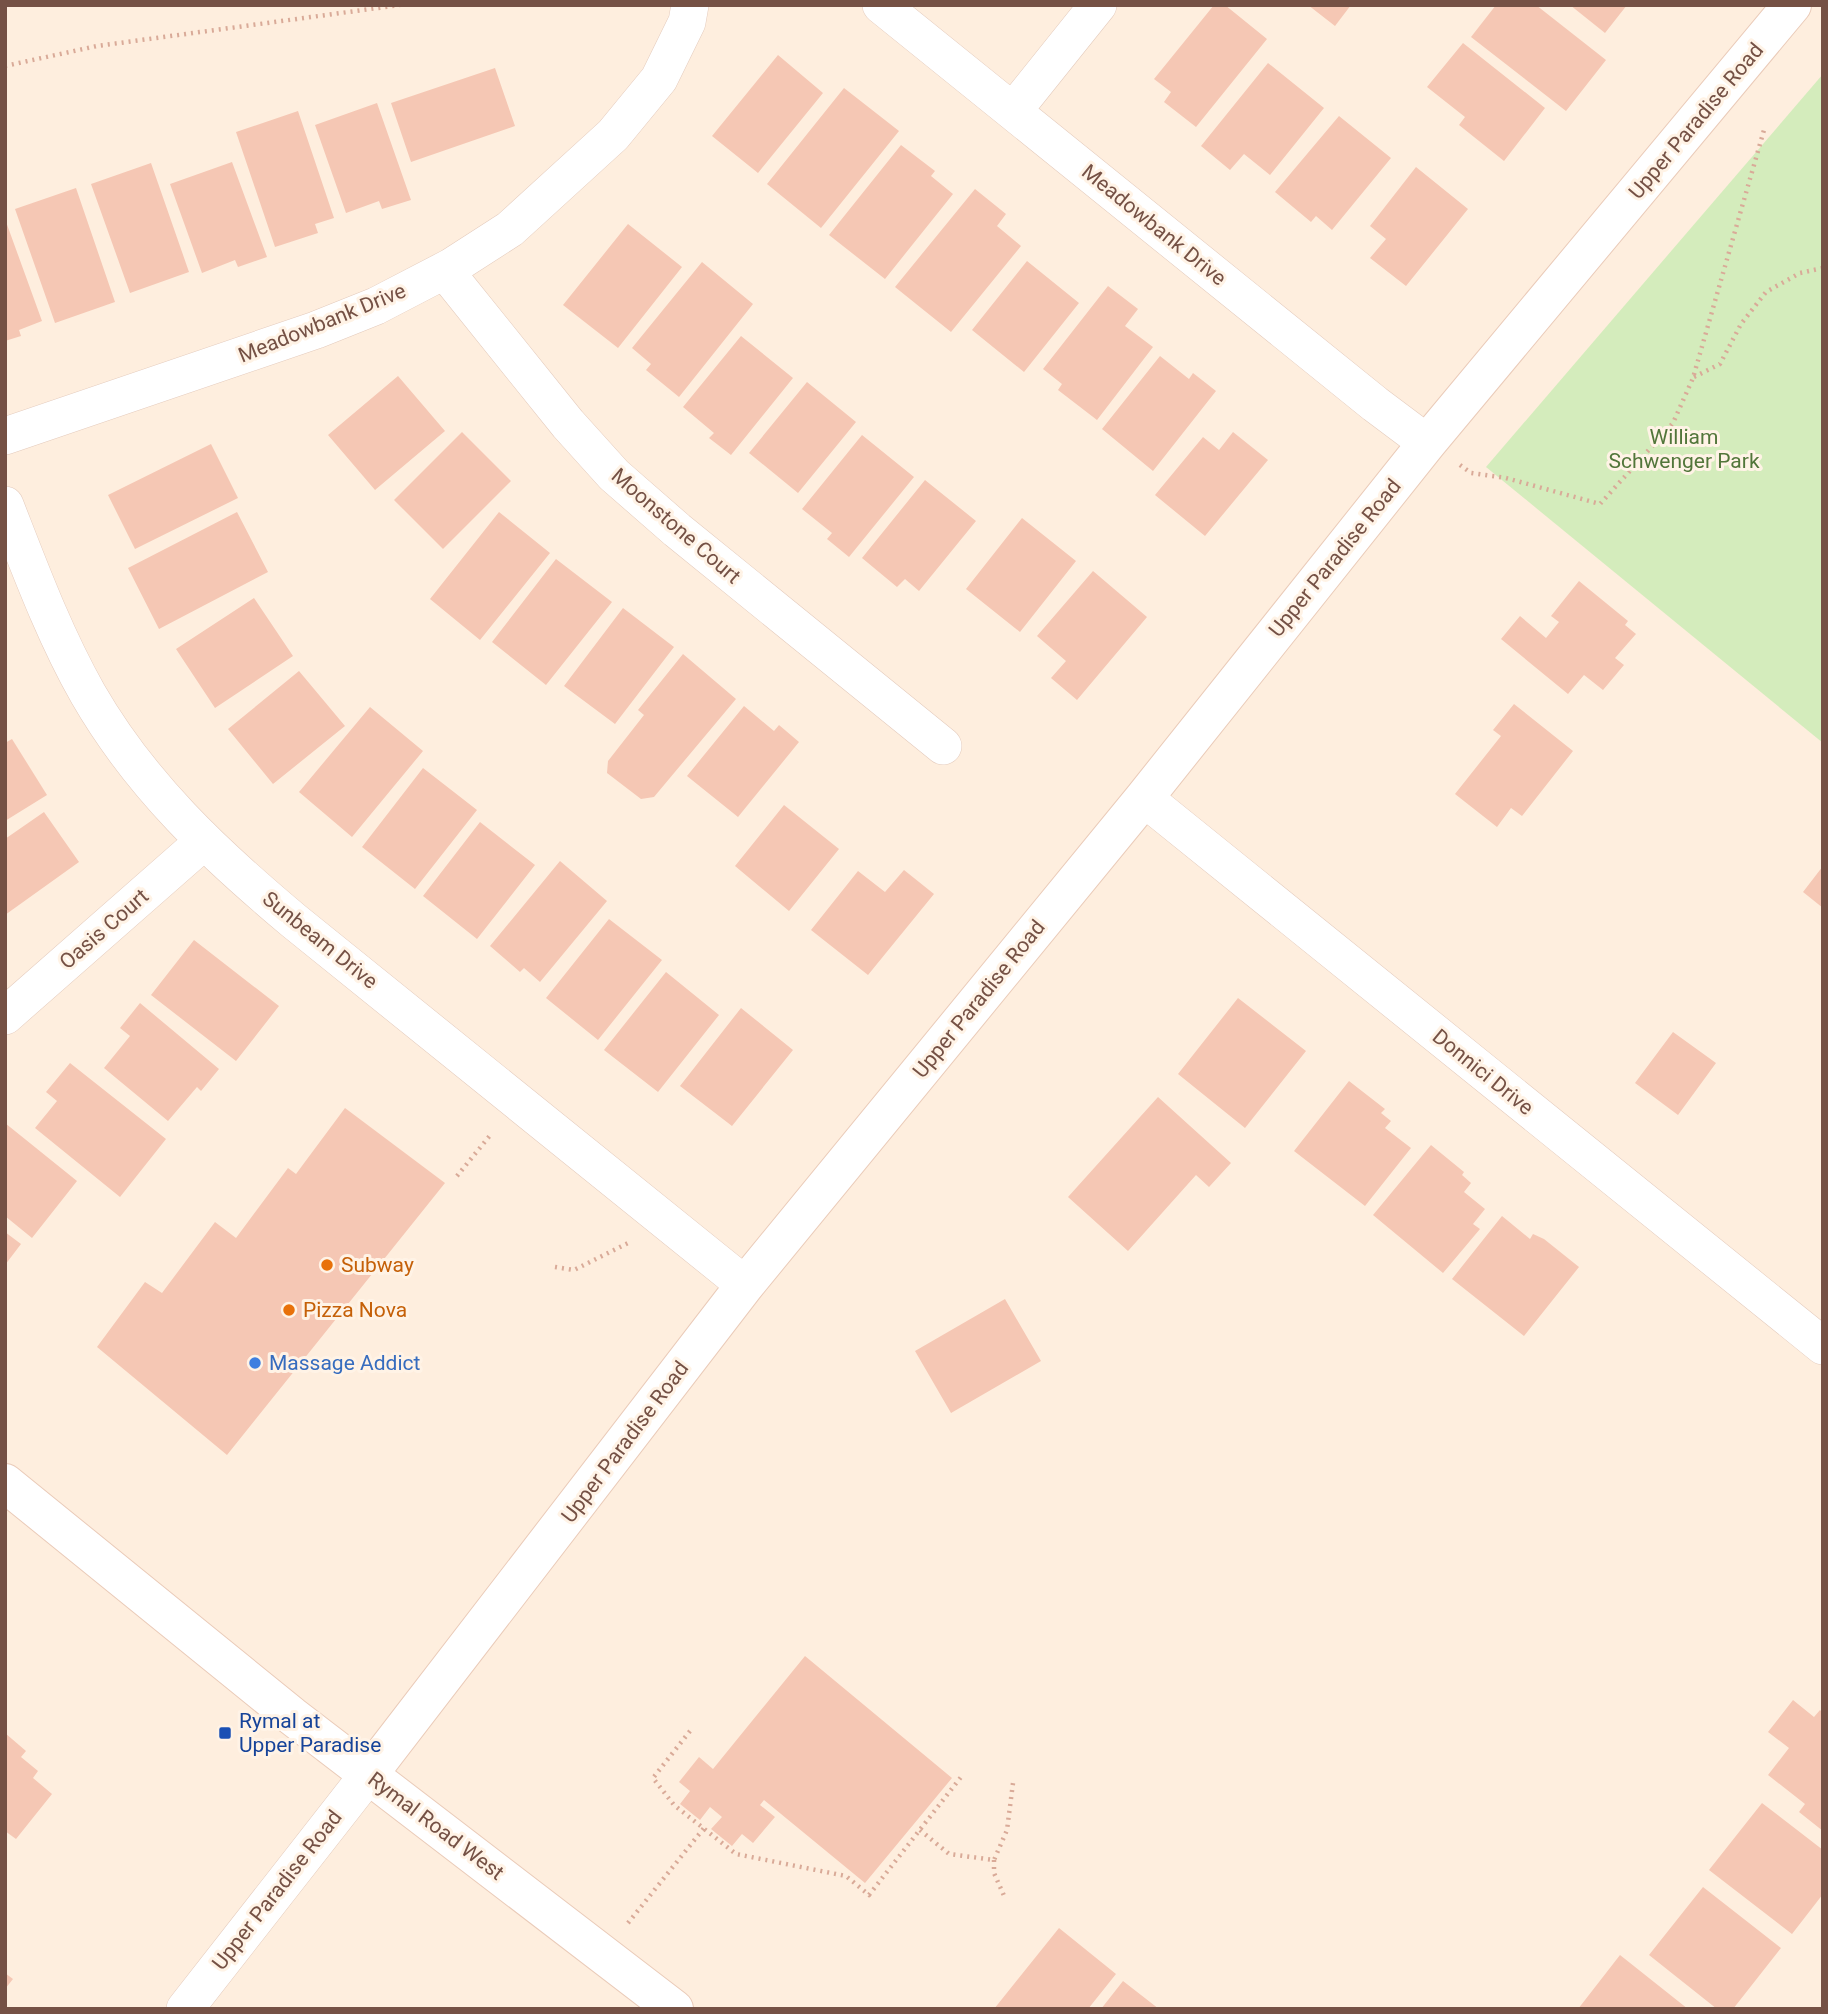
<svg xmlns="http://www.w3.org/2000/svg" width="1828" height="2014" viewBox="0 0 1828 2014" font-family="Roboto,sans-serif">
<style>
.green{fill:#d4ecbc}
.building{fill:#f5c7b4}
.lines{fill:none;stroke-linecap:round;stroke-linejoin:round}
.minor-casing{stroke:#e4cbbd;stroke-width:38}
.secondary-casing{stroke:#eacbb9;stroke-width:40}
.path{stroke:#d9aa98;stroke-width:4.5;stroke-dasharray:2 5;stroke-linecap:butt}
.minor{stroke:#fff;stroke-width:37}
.secondary{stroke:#fff;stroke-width:38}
.food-dot{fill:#e8710a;stroke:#fff3e6;stroke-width:2.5}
.shop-dot{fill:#3f7fe0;stroke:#fff3e6;stroke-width:2.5}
.transit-dot{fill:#1a4fb4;stroke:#fff3e6;stroke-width:2.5}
.labels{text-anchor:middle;stroke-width:6;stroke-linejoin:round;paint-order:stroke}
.street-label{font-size:21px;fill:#755145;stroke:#fff3e6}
.park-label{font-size:21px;fill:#52763a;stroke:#fff3e6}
.food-label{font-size:21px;fill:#c56008;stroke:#fff3e6;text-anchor:start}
.shop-label{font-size:21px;fill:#366cbe;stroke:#fff3e6;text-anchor:start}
.transit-label{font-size:21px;fill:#164399;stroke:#fff3e6;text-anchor:start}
</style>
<rect width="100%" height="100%" fill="#feeede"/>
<!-- green -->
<path class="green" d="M 1823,74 L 1823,743 L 1486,467 Z"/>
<!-- building -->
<path class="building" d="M 1214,5 L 1225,5 L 1267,39 L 1196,127 L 1164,102 L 1171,92 L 1154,79 Z
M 1308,5 L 1351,5 L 1335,26 Z
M 1496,5 L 1536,5 L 1606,60 L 1566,111 L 1471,37 Z
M 1570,5 L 1627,5 L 1605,33 Z
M 1463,43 L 1545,108 L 1504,161 L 1459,125 L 1465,117 L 1427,87 Z
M 778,55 L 823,93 L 758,173 L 712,136 Z
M 1268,63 L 1324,108 L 1270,175 L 1244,154 L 1230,170 L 1201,146 Z
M 495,68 L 515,126 L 411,162 L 391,103 Z
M 844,88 L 899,131 L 821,228 L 767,184 Z
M 377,103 L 411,200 L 382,209 L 379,201 L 346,213 L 315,125 Z
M 298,111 L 334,218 L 315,224 L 318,233 L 275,247 L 236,132 Z
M 1339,116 L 1391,158 L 1332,230 L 1316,216 L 1311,222 L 1275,192 Z
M 901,145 L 935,171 L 931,176 L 953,194 L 885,279 L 829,235 Z
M 232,162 L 267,257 L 238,267 L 235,260 L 202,273 L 170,184 Z
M 151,163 L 189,272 L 130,293 L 91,184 Z
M 1416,167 L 1468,209 L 1406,286 L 1370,258 L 1386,239 L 1370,226 Z
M 76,188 L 115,302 L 55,323 L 15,209 Z
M 975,189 L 1006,214 L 997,226 L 1021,246 L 951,332 L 895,287 Z
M 5,219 L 42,321 L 19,330 L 21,336 L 5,341 Z
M 628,224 L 682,267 L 618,348 L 563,305 Z
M 1027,261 L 1079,303 L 1024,372 L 972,330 Z
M 702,262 L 753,304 L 679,397 L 646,370 L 651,364 L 632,348 Z
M 1108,286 L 1138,309 L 1125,326 L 1153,347 L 1097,420 L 1058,390 L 1062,384 L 1043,369 Z
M 741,336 L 793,378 L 731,455 L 709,438 L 714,433 L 683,407 Z
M 1160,356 L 1189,379 L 1193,373 L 1216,391 L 1153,471 L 1102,429 Z
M 398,376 L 445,431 L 375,490 L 328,435 Z
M 807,382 L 856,422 L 798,493 L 749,453 Z
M 462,432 L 511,481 L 443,549 L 394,500 Z
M 1233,432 L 1268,460 L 1205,536 L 1155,495 L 1203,437 L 1219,450 Z
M 862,435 L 914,477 L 849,557 L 827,539 L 832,533 L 802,509 Z
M 211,444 L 238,498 L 135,549 L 108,495 Z
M 925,480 L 976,521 L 919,591 L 905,579 L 897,587 L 862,558 Z
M 237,512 L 268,572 L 159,629 L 128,568 Z
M 499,512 L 550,553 L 480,640 L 430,599 Z
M 1022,518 L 1076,561 L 1020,632 L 966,589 Z
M 556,559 L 612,602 L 546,685 L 492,642 Z
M 1093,571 L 1147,617 L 1077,700 L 1051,678 L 1066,661 L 1037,636 Z
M 1579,581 L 1628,621 L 1625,625 L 1636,634 L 1615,658 L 1624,665 L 1603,690 L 1584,675 L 1568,694 L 1501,639 L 1520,616 L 1546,638 L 1559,622 L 1551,616 Z
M 254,598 L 293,656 L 215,708 L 176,649 Z
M 623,608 L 674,647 L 615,724 L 564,686 Z
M 683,654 L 736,699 L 654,797 L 641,799 L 607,773 L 608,761 L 644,715 L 638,710 Z
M 299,671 L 345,726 L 273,784 L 228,729 Z
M 1514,704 L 1573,751 L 1522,816 L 1511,808 L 1497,827 L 1455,794 L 1501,736 L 1493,730 Z
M 744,706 L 774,731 L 779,725 L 799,742 L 738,817 L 687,776 Z
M 370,707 L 423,751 L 352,837 L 299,792 Z
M 12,739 L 47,795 L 5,821 L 5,743 Z
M 423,768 L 477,810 L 415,889 L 362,847 Z
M 784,805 L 839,849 L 789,911 L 735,866 Z
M 44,812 L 79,862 L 5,915 L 5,839 Z
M 480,822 L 535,865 L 477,939 L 423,896 Z
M 560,861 L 607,901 L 540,982 L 524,968 L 520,972 L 490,946 Z
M 1823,866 L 1823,908 L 1803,892 Z
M 904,870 L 934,894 L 868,975 L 811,930 L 858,871 L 885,892 Z
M 609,919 L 662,960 L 598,1040 L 546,998 Z
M 194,940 L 279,1006 L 236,1061 L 151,995 Z
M 666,972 L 719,1015 L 658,1092 L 604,1050 Z
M 1238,998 L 1306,1051 L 1245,1128 L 1178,1074 Z
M 140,1003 L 219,1069 L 201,1091 L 197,1087 L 168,1121 L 104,1068 L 130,1036 L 120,1028 Z
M 741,1008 L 793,1050 L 732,1126 L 680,1086 Z
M 1673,1032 L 1716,1063 L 1678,1115 L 1635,1083 Z
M 70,1063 L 166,1139 L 120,1197 L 35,1128 L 57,1101 L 46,1092 Z
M 1349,1081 L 1385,1109 L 1381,1113 L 1391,1121 L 1385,1128 L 1411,1148 L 1365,1206 L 1294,1151 Z
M 1158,1097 L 1231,1163 L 1209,1187 L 1196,1175 L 1128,1251 L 1068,1197 Z
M 345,1108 L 445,1183 L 227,1455 L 97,1347 L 145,1282 L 162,1293 L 215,1222 L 236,1238 L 288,1168 L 296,1174 Z
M 5,1123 L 77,1181 L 32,1238 L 5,1216 Z
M 1431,1145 L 1464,1172 L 1462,1175 L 1471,1183 L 1464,1192 L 1485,1209 L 1473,1224 L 1480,1229 L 1443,1273 L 1373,1215 Z
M 1502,1216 L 1530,1239 L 1533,1234 L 1544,1239 L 1579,1267 L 1524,1336 L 1452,1279 Z
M 5,1232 L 21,1244 L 5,1265 Z
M 1005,1299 L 1041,1361 L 951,1413 L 915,1351 Z
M 805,1656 L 952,1778 L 865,1883 L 764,1800 L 760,1805 L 775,1817 L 753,1843 L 742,1834 L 732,1846 L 711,1829 L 722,1817 L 710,1807 L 700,1820 L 680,1804 L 690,1791 L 679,1782 L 699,1757 L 713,1769 Z
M 1793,1700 L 1814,1717 L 1820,1710 L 1823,1713 L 1823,1831 L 1799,1812 L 1805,1804 L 1768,1775 L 1789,1748 L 1768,1732 Z
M 5,1733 L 26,1751 L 21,1757 L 38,1771 L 33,1778 L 52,1794 L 16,1839 L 5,1831 Z
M 1762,1803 L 1823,1850 L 1823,1894 L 1792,1934 L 1709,1870 Z
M 1703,1887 L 1781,1948 L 1733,2009 L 1717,2009 L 1649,1955 Z
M 1059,1928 L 1116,1974 L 1088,2009 L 994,2009 Z
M 1620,1955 L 1688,2009 L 1578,2009 Z
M 5,1973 L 13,1979 L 5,1989 Z
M 1123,1981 L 1159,2009 L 1101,2009 Z"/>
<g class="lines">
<defs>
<path id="minor" d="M 881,5 L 1375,404 L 1427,443
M 1013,111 L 1098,5
M 445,271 L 568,424 L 614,475 L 677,530 L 943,746
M 5,436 L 316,330 L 376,306 L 451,267 L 510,229 L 613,135 L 659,79 L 687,22 L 690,5
M 5,505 C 30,569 54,634 88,694 C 141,786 214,854 294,921 L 745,1285
M 1144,798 L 1823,1346
M 5,1016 L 203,842
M 185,2009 L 368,1775"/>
<path id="secondary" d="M 5,1483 L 292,1716 L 674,2009
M 368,1775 L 745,1285 L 1144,798 L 1427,443 L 1792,5"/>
</defs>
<!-- minor casing -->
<use href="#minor" class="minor-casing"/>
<!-- secondary casing -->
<use href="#secondary" class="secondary-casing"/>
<!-- path -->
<path class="path" d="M 5,66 L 97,46 L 400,5
M 1694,377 L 1720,364 L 1741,324 L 1766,292 L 1800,273 L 1823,268
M 1460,465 L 1471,473 L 1506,478 L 1600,504 L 1673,423 L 1693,378 L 1764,130
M 457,1176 L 492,1133
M 555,1267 L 574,1270 L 628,1243
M 690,1731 L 653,1778 L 674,1805 L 736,1854 L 846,1876 L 869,1895 L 961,1777
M 920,1830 L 949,1854 L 994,1860 L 1007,1830 L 1013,1783
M 994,1860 L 994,1873 L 1005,1898
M 628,1923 L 704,1828"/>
<!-- minor -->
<use href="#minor" class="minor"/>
<!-- secondary -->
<use href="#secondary" class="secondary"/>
</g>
<!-- markers -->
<g class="food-dot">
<circle cx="327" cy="1265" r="7"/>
<circle cx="289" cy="1310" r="7"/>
</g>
<circle class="shop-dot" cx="255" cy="1363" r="7"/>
<rect class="transit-dot" x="218" y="1726" width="14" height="14" rx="3.5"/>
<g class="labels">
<!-- street labels -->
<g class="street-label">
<text transform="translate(1696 121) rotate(-50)" y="7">Upper Paradise Road</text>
<text transform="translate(1154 225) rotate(39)" y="7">Meadowbank Drive</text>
<text transform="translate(322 323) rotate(-22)" y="7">Meadowbank Drive</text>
<text transform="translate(676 526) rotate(41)" y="7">Moonstone Court</text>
<text transform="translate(1335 558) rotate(-51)" y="7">Upper Paradise Road</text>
<text transform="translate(104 929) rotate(-41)" y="7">Oasis Court</text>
<text transform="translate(320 940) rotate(39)" y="7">Sunbeam Drive</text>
<text transform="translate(979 999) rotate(-51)" y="7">Upper Paradise Road</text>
<text transform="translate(1483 1072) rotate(39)" y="7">Donnici Drive</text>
<text transform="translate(625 1442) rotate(-53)" y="7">Upper Paradise Road</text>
<text transform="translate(436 1826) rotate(37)" y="7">Rymal Road West</text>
<text transform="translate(277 1890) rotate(-52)" y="7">Upper Paradise Road</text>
</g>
<!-- park labels -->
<g class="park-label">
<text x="1684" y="444">William<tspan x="1684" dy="24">Schwenger Park</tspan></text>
</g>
<!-- food labels -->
<g class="food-label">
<text x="341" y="1272">Subway</text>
<text x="303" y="1317">Pizza Nova</text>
</g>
<!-- shop labels -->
<g class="shop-label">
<text x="269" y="1370">Massage Addict</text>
</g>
<!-- transit labels -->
<g class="transit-label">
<text x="239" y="1728">Rymal at<tspan x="239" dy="24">Upper Paradise</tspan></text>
</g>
</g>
<!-- border -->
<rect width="1828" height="2014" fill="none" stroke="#755145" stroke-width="14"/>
</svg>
